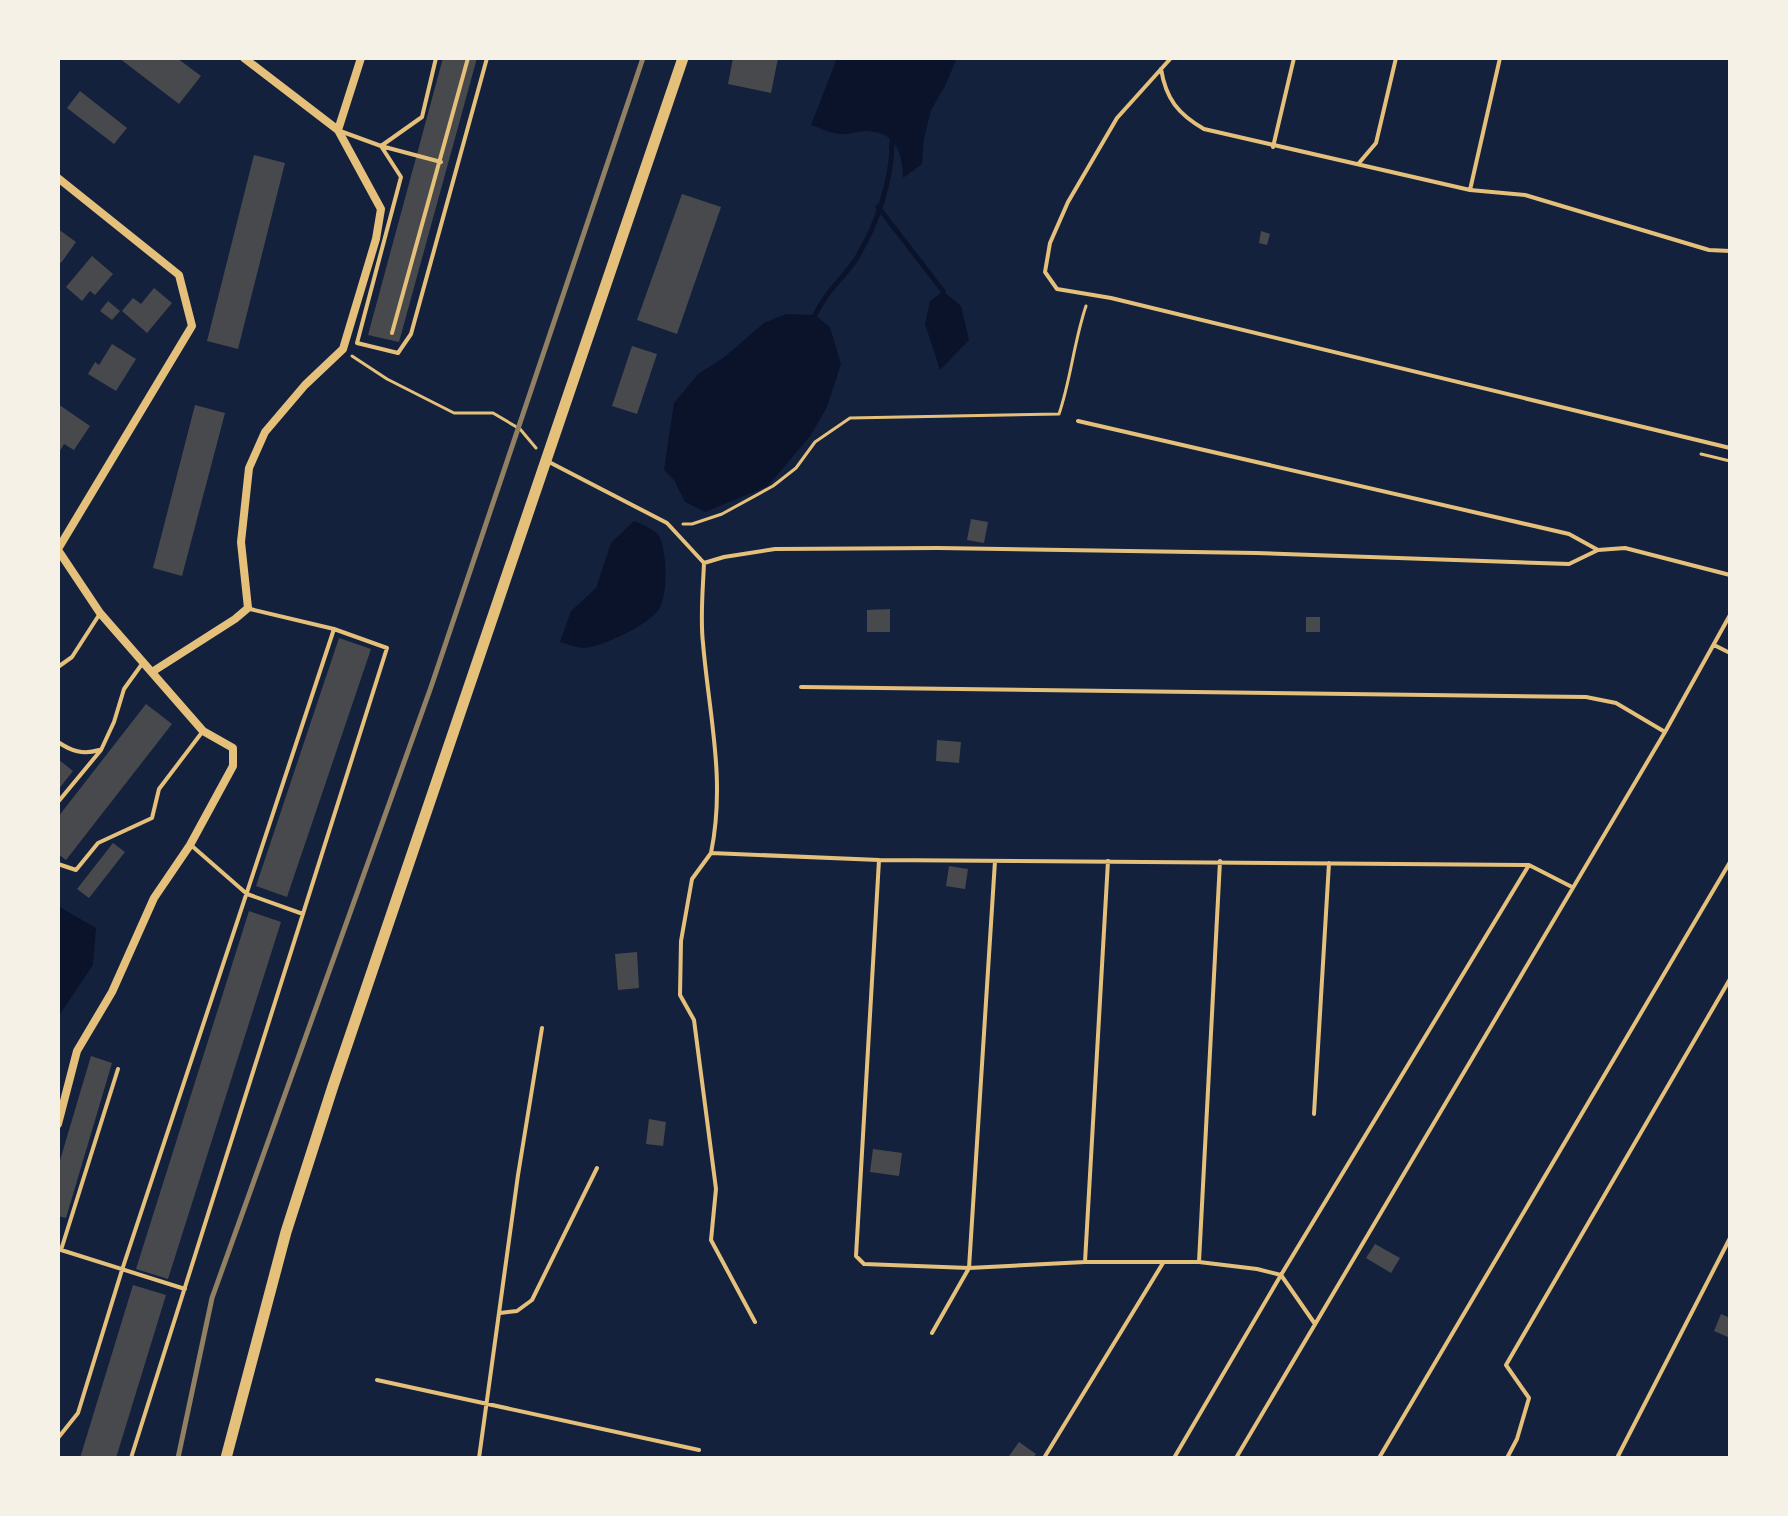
<svg xmlns="http://www.w3.org/2000/svg" width="1788" height="1516" viewBox="0 0 1788 1516" font-family="Roboto,sans-serif">
<style>
.water{fill:#0b132b}
.lines{fill:none;stroke-linecap:round;stroke-linejoin:round}
.stream{stroke:#0b132b;stroke-width:5}
.building{fill:#48494c}
.path{stroke:#e5c07b;stroke-width:3}
.service{stroke:#e5c07b;stroke-width:4}
.minor{stroke:#e5c07b;stroke-width:8}
.secondary{stroke:#e5c07b;stroke-width:11}
.rail{stroke:#918062;stroke-width:5}
</style>
<rect width="100%" height="100%" fill="#14213d"/>
<!-- water -->
<path class="water" d="M 837,58 L 957,58 L 944,88 L 931,110 L 924,139 L 922,164 L 903,178 C 902,152 896,132 866,131 C 858,131 849,135 841,134 C 831,134 821,128 811,125 Z
M 943,291 L 961,306 L 969,340 L 940,370 L 925,324 L 930,301 Z
M 786,314 L 815,315 L 830,327 L 841,364 L 827,407 L 811,435 L 768,486 L 705,512 L 685,502 L 674,480 L 664,470 L 674,403 L 698,374 L 723,358 L 764,323 Z
M 634,521 C 643,525 656,529 660,538 C 667,554 669,598 657,612 C 645,626 602,647 584,648 C 577,648 567,644 560,642 L 571,611 L 596,588 L 611,543 Z
M 58,906 L 96,928 L 93,965 L 58,1017 Z"/>
<g class="lines">
<!-- stream -->
<path class="stream" d="M 878,207 L 943,291
M 815,315 C 827,290 842,280 856,259 C 877,225 893,178 892,138"/>
</g>
<!-- building -->
<path class="building" d="M 119,58 L 177,58 L 201,76 L 179,104 Z
M 443,58 L 477,58 L 399,342 L 368,335 Z
M 733,58 L 778,58 L 771,93 L 728,84 Z
M 80,91 L 127,128 L 114,144 L 67,108 Z
M 254,155 L 285,163 L 238,349 L 207,341 Z
M 682,194 L 721,207 L 677,334 L 637,320 Z
M 58,229 L 76,242 L 61,263 L 58,261 Z
M 1261,231 L 1270,234 L 1267,245 L 1259,243 Z
M 92,256 L 113,274 L 95,295 L 90,291 L 82,301 L 66,287 Z
M 154,288 L 172,303 L 147,333 L 122,311 L 133,298 L 141,304 Z
M 108,301 L 120,311 L 112,320 L 100,311 Z
M 112,344 L 136,359 L 116,391 L 88,374 L 95,362 L 99,365 Z
M 632,346 L 657,354 L 637,414 L 612,406 Z
M 58,404 L 90,426 L 74,450 L 64,444 L 58,454 Z
M 195,405 L 225,413 L 182,576 L 153,568 Z
M 971,519 L 988,522 L 984,543 L 967,540 Z
M 890,609 L 890,632 L 867,632 L 867,610 Z
M 1306,617 L 1320,617 L 1320,632 L 1306,632 Z
M 339,638 L 371,649 L 287,897 L 256,886 Z
M 146,704 L 172,724 L 66,860 L 58,854 L 58,817 Z
M 937,740 L 961,742 L 959,763 L 936,761 Z
M 58,759 L 73,771 L 58,790 Z
M 113,843 L 125,852 L 89,898 L 77,889 Z
M 949,866 L 968,869 L 965,889 L 946,886 Z
M 249,911 L 281,922 L 168,1279 L 136,1269 Z
M 637,952 L 639,988 L 618,990 L 615,954 Z
M 91,1056 L 112,1063 L 66,1218 L 58,1216 L 58,1167 Z
M 649,1119 L 666,1122 L 663,1146 L 646,1144 Z
M 873,1149 L 902,1153 L 899,1176 L 870,1172 Z
M 1375,1244 L 1400,1258 L 1391,1273 L 1366,1258 Z
M 133,1285 L 166,1295 L 116,1458 L 80,1458 Z
M 1721,1314 L 1730,1318 L 1730,1338 L 1714,1331 Z
M 1019,1442 L 1036,1454 L 1033,1458 L 1009,1456 Z"/>
<g class="lines">
<!-- path -->
<path class="path" d="M 352,356 L 387,379 L 454,413 L 493,413 L 520,429 L 536,448
M 1701,454 L 1730,461
M 683,524 L 692,524 L 722,514 L 773,486 L 796,468 L 815,442 L 850,418 L 1059,414 C 1071,379 1074,341 1086,306"/>
<!-- service -->
<path class="service" d="M 436,58 L 422,117 L 381,146 L 401,177 L 357,343 L 398,353 L 411,334 L 487,58
M 1171,58 L 1117,118 L 1068,202 L 1050,243 L 1045,272 L 1057,289 L 1111,298 L 1730,448
M 1161,69 C 1166,99 1178,114 1204,129 L 1470,190 L 1525,195 L 1709,250 L 1730,251
M 340,131 L 381,146 L 441,162
M 1273,147 L 1294,58
M 1359,163 L 1376,143 L 1396,58
M 1470,190 L 1500,58
M 392,333 L 468,58
M 1078,421 L 1569,534 L 1598,550
M 549,462 L 667,523 L 704,563 C 703,589 700,617 703,643 C 709,715 726,780 711,853
M 704,563 L 724,557 L 775,549 L 938,548 L 1256,553 L 1569,564 L 1598,550 L 1625,548 L 1730,575
M 1714,645 L 1730,653
M 58,667 L 72,657 L 99,615
M 801,687 L 1586,697 L 1616,703 L 1665,732
M 58,742 C 71,751 83,755 99,750
M 58,802 L 101,750 L 114,722 L 124,689 L 142,664
M 192,846 L 247,894 L 303,914
M 879,860 L 856,1256 L 864,1264 L 969,1268 L 1085,1262 L 1199,1262 L 1257,1269 L 1281,1275 L 1315,1324
M 58,864 L 76,870 L 98,843 L 152,818 L 159,789 L 203,731
M 1314,1114 L 1329,863
M 58,1249 L 185,1289
M 61,1250 L 118,1069
M 1085,1262 L 1108,861
M 1199,1262 L 1220,861
M 500,1313 L 517,1311 L 532,1300 L 597,1168
M 755,1322 L 711,1240 L 716,1189 L 694,1020 L 680,995 L 681,941 L 692,879 L 711,853 L 879,860 L 1529,865 L 1572,887
M 932,1333 L 969,1268 L 995,861
M 377,1380 L 699,1450
M 58,1438 L 78,1413 L 122,1270 L 334,629 L 250,609
M 131,1458 L 387,648 L 334,629
M 479,1458 L 518,1175 L 542,1028
M 1044,1458 L 1163,1263
M 1174,1458 L 1281,1275 L 1529,865
M 1236,1458 L 1665,732 L 1730,615
M 1379,1458 L 1730,862
M 1507,1458 L 1517,1439 L 1529,1398 L 1506,1365 L 1730,979
M 1617,1458 L 1730,1238"/>
<!-- minor -->
<path class="minor" d="M 338,130 L 361,58
M 58,178 L 179,275 L 192,326 L 58,549
M 58,550 L 100,613 L 203,731 L 233,748 L 233,766 L 190,845 L 154,898 L 112,992 L 77,1051 L 58,1124
M 152,672 L 235,619 L 248,608 L 241,542 L 249,468 L 265,432 L 305,385 L 343,349 L 376,239 L 381,209 L 338,130 L 244,58"/>
<!-- secondary -->
<path class="secondary" d="M 226,1458 L 286,1232 L 333,1086 L 683,58"/>
<!-- rail -->
<path class="rail" d="M 178,1458 L 212,1298 L 431,687 L 643,58"/>
</g>
<!-- border -->
<rect width="1788" height="1516" fill="none" stroke="#f6f1e7" stroke-width="120"/>
</svg>
